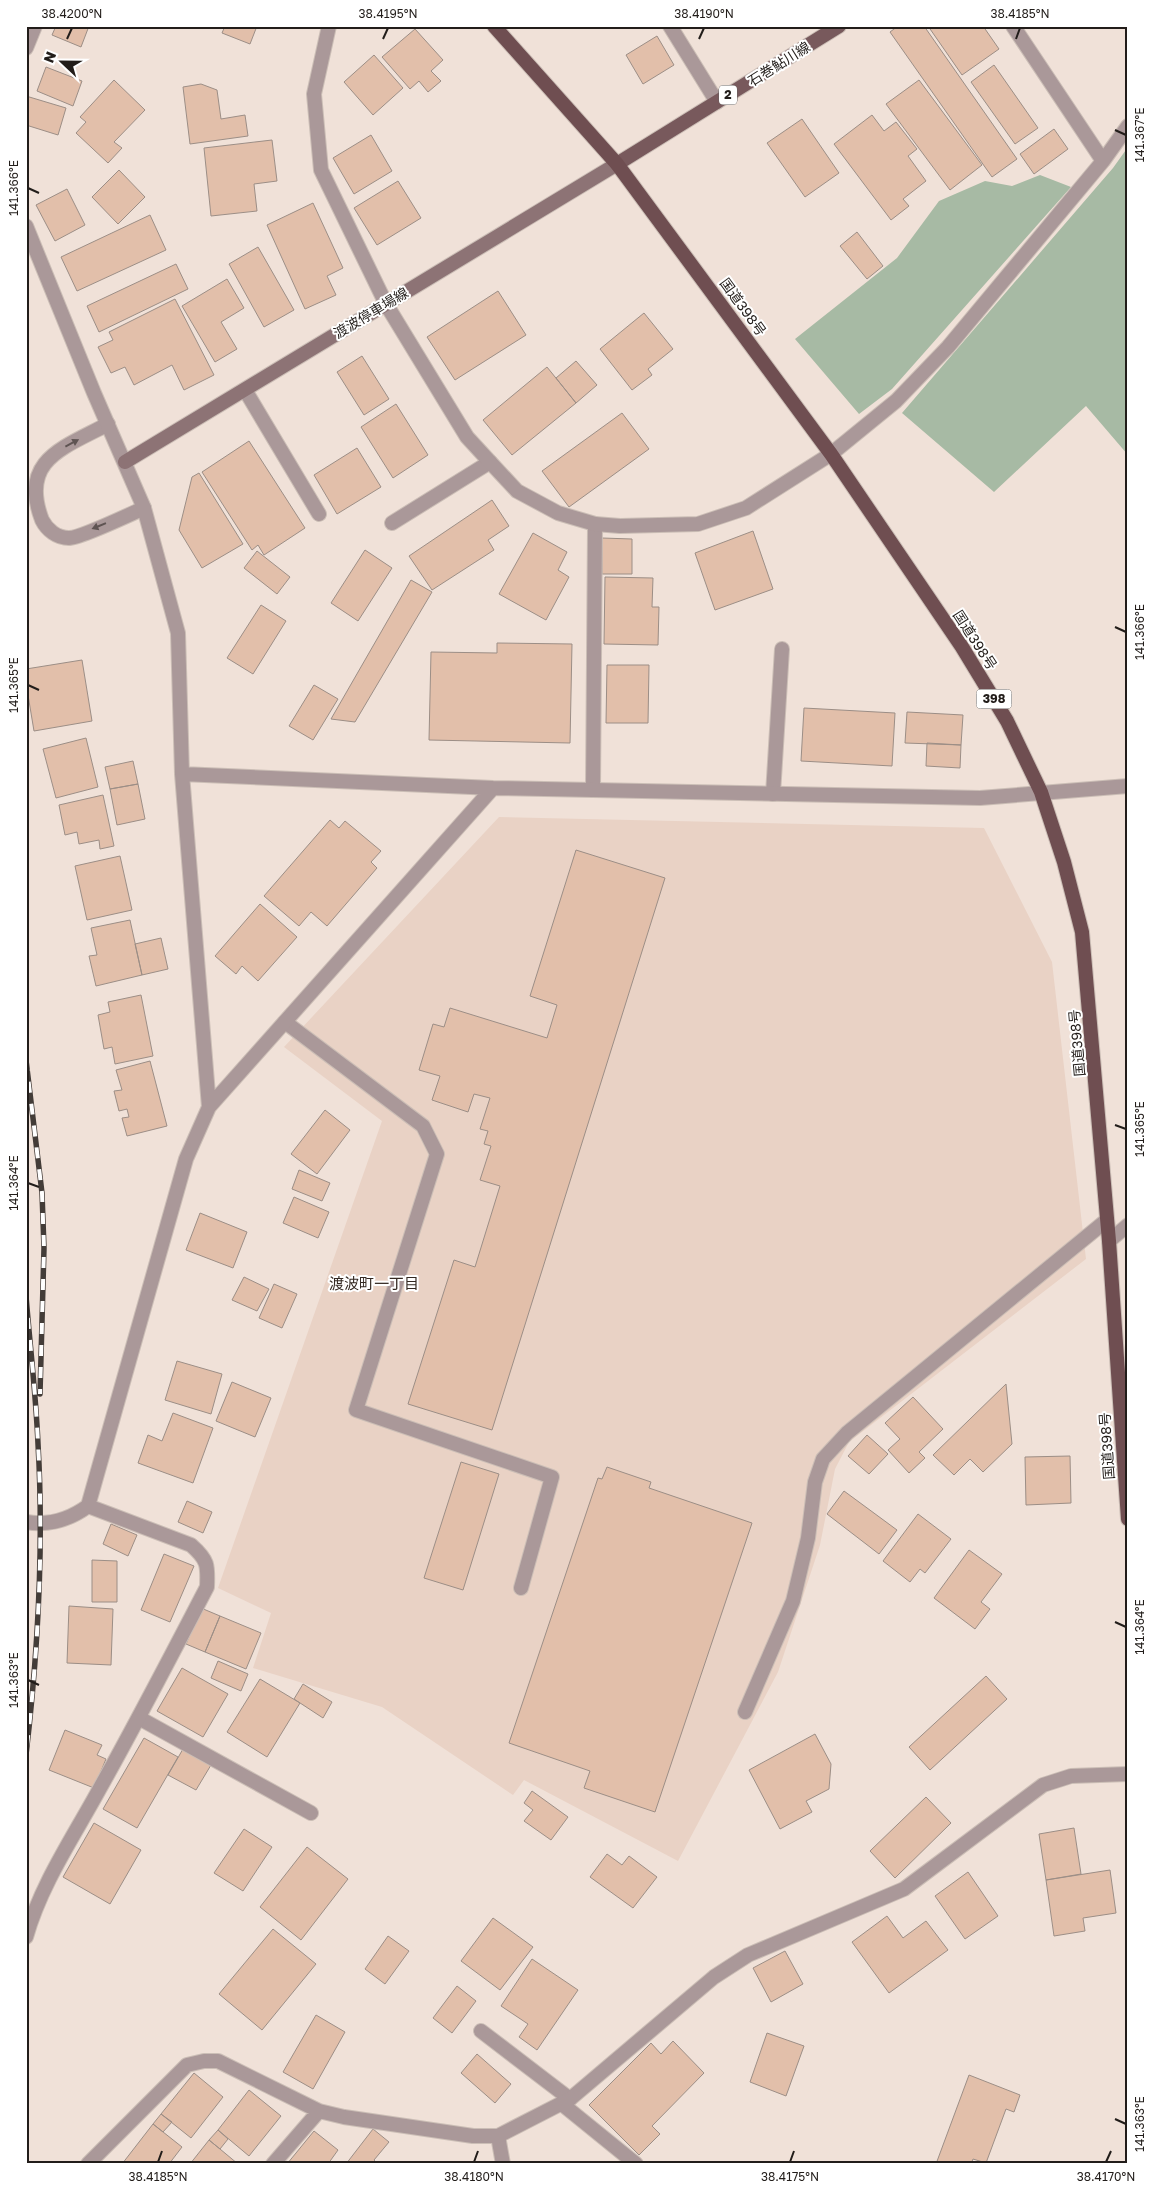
<svg xmlns="http://www.w3.org/2000/svg" width="1154" height="2190" viewBox="0 0 1154 2190" font-family="'Golos Text','Noto Sans JP',sans-serif">
<style>
.built{fill:#e9d2c5}
.green{fill:#a7baa4}
.building{fill:#e2bfaa;stroke:#9c8e86}
.lines{fill:none;stroke-linecap:round;stroke-linejoin:round}
.service-casing{stroke:#cbbeb6;stroke-width:16}
.minor-casing{stroke:#cbbeb6;stroke-width:16}
.secondary-casing{stroke:#cbbeb6;stroke-width:16}
.primary-casing{stroke:#cbbeb6;stroke-width:16}
.trunk-casing{stroke:#cbbeb6;stroke-width:16}
.service{stroke:#aa9899;stroke-width:14}
.minor{stroke:#aa9899;stroke-width:14}
.secondary{stroke:#8d7375;stroke-width:14}
.primary{stroke:#78595c;stroke-width:14}
.trunk{stroke:#6f4e51;stroke-width:14}
.rail-casing{stroke:#433c38;stroke-width:5.5}
.rail{stroke:#fff;stroke-width:4;stroke-dasharray:11;stroke-linecap:butt}
.oneway{fill:#5f5453}
.ticks{fill:none;stroke:#221d1a;stroke-width:2}
.labels{text-anchor:middle;stroke-width:4;stroke-linejoin:round;paint-order:stroke}
.shield{fill:#fff;stroke:#64615f;stroke-width:1}
.shield-label{font-size:12px;font-weight:bold;fill:#221d1a}
.street-label{font-size:14px;fill:#221d1a;stroke:#fff}
.neighbourhood-label{font-size:15px;fill:#332821;stroke:#fff}
.neatline{fill:none;stroke:#221d1a;stroke-width:2}
.ticks-label{font-size:12px;text-anchor:middle;fill:#221d1a}
</style>
<rect width="100%" height="100%" fill="#f0e1d8"/>
<!-- built -->
<path class="built" d="M 499,817 L 984,828 L 1052,962 L 1086,1259 L 849,1442 L 835,1469 L 820,1545 L 778,1672 L 678,1861 L 524,1780 L 513,1795 L 382,1707 L 253,1668 L 271,1613 L 218,1588 L 382,1121 L 284,1047 Z"/>
<!-- green -->
<path class="green" d="M 1128,147 L 1128,455 L 1086,406 L 994,492 L 902,413 L 1113,168 Z
M 1040,175 L 1071,187 L 892,389 L 859,414 L 795,339 L 897,258 L 939,201 L 985,181 L 1012,186 Z"/>
<!-- building -->
<path class="building" d="M 56,26 L 89,26 L 81,47 L 52,35 Z
M 225,26 L 257,26 L 250,44 L 222,33 Z
M 898,26 L 924,26 L 1017,159 L 992,177 L 890,32 Z
M 928,26 L 983,26 L 999,49 L 962,75 Z
M 415,29 L 443,60 L 431,71 L 441,81 L 428,92 L 419,81 L 410,89 L 382,57 Z
M 657,36 L 674,65 L 643,84 L 626,55 Z
M 374,55 L 403,88 L 373,115 L 344,82 Z
M 994,65 L 1038,128 L 1015,144 L 971,82 Z
M 46,67 L 82,81 L 73,106 L 37,91 Z
M 114,80 L 145,110 L 114,142 L 122,148 L 108,163 L 76,133 L 86,122 L 80,117 Z
M 919,80 L 982,165 L 950,190 L 886,104 Z
M 201,84 L 217,90 L 221,119 L 245,115 L 248,136 L 190,144 L 183,87 Z
M 26,96 L 66,108 L 58,135 L 26,125 Z
M 872,115 L 884,131 L 896,122 L 917,149 L 908,156 L 926,181 L 903,199 L 909,206 L 891,220 L 834,144 Z
M 802,119 L 839,173 L 805,197 L 767,143 Z
M 1054,129 L 1068,149 L 1034,174 L 1020,154 Z
M 371,135 L 392,171 L 354,194 L 333,158 Z
M 272,140 L 277,181 L 254,184 L 257,211 L 211,216 L 204,148 Z
M 119,170 L 145,197 L 118,224 L 92,197 Z
M 398,181 L 421,218 L 377,245 L 354,208 Z
M 67,189 L 85,225 L 55,241 L 36,205 Z
M 313,203 L 343,268 L 327,276 L 336,295 L 305,309 L 267,225 Z
M 150,215 L 166,250 L 77,291 L 61,257 Z
M 857,232 L 883,266 L 867,279 L 840,246 Z
M 258,247 L 294,310 L 264,327 L 229,264 Z
M 176,264 L 188,289 L 99,332 L 87,306 Z
M 227,279 L 244,308 L 221,322 L 237,349 L 215,362 L 182,306 Z
M 498,291 L 526,335 L 455,380 L 427,337 Z
M 175,299 L 214,375 L 184,390 L 172,365 L 134,385 L 125,367 L 111,373 L 98,347 L 113,340 L 109,332 Z
M 644,313 L 673,349 L 648,369 L 652,375 L 632,390 L 600,349 Z
M 362,356 L 389,399 L 364,415 L 337,372 Z
M 576,361 L 597,385 L 576,403 L 556,378 Z
M 547,367 L 576,403 L 512,455 L 483,420 Z
M 396,404 L 428,455 L 393,478 L 361,427 Z
M 622,413 L 649,449 L 569,507 L 542,471 Z
M 249,441 L 305,528 L 264,555 L 258,545 L 252,550 L 202,472 Z
M 357,448 L 381,487 L 337,514 L 314,475 Z
M 199,473 L 243,544 L 202,568 L 179,530 L 192,477 Z
M 492,500 L 509,526 L 488,540 L 494,550 L 432,590 L 409,556 Z
M 753,531 L 773,589 L 715,610 L 695,553 Z
M 533,533 L 567,552 L 558,570 L 569,577 L 546,620 L 499,594 Z
M 602,538 L 632,539 L 632,574 L 602,574 Z
M 365,550 L 392,568 L 358,621 L 331,603 Z
M 257,551 L 290,577 L 277,594 L 244,568 Z
M 605,577 L 653,578 L 652,607 L 659,607 L 658,645 L 604,644 Z
M 411,580 L 432,592 L 355,722 L 331,719 Z
M 261,605 L 286,621 L 253,674 L 227,658 Z
M 497,643 L 572,644 L 570,743 L 429,740 L 431,652 L 497,653 Z
M 82,660 L 92,721 L 34,731 L 26,683 L 26,669 Z
M 607,665 L 649,665 L 648,723 L 606,723 Z
M 314,685 L 338,699 L 313,740 L 289,726 Z
M 804,708 L 895,713 L 892,766 L 801,761 Z
M 907,712 L 963,715 L 961,745 L 905,743 Z
M 86,738 L 98,787 L 56,798 L 43,749 Z
M 927,743 L 961,745 L 960,768 L 926,766 Z
M 133,761 L 138,784 L 110,789 L 105,767 Z
M 138,784 L 145,819 L 117,825 L 110,789 Z
M 103,795 L 114,846 L 100,849 L 99,840 L 79,844 L 77,832 L 65,835 L 59,805 Z
M 330,820 L 339,828 L 345,821 L 381,851 L 371,862 L 377,868 L 327,926 L 311,912 L 299,926 L 264,896 Z
M 576,850 L 665,878 L 492,1430 L 408,1404 L 454,1260 L 475,1267 L 500,1186 L 480,1180 L 491,1146 L 484,1144 L 488,1131 L 480,1129 L 490,1098 L 474,1094 L 468,1112 L 432,1100 L 440,1076 L 419,1070 L 433,1024 L 444,1027 L 450,1008 L 547,1038 L 557,1005 L 530,996 Z
M 120,856 L 132,910 L 87,920 L 75,866 Z
M 260,904 L 297,937 L 258,981 L 242,966 L 236,974 L 215,956 Z
M 130,920 L 142,975 L 96,986 L 89,956 L 97,955 L 91,928 Z
M 161,938 L 168,969 L 142,975 L 135,944 Z
M 141,995 L 153,1056 L 115,1064 L 112,1047 L 104,1049 L 98,1015 L 110,1012 L 108,1002 Z
M 150,1061 L 167,1126 L 127,1136 L 122,1118 L 129,1117 L 127,1109 L 119,1111 L 114,1091 L 122,1090 L 116,1070 Z
M 325,1110 L 350,1130 L 317,1174 L 291,1154 Z
M 299,1170 L 330,1183 L 322,1201 L 292,1189 Z
M 294,1197 L 329,1212 L 318,1238 L 283,1223 Z
M 200,1213 L 247,1232 L 233,1268 L 186,1250 Z
M 244,1277 L 269,1289 L 257,1311 L 232,1300 Z
M 274,1284 L 297,1294 L 282,1328 L 259,1318 Z
M 177,1361 L 222,1374 L 211,1414 L 165,1400 Z
M 232,1382 L 271,1398 L 255,1437 L 216,1421 Z
M 1006,1384 L 1012,1444 L 983,1472 L 970,1459 L 954,1475 L 933,1455 Z
M 913,1397 L 943,1429 L 919,1452 L 925,1458 L 909,1473 L 888,1450 L 900,1439 L 885,1423 Z
M 173,1413 L 213,1428 L 193,1483 L 138,1463 L 148,1435 L 162,1441 Z
M 867,1435 L 888,1454 L 869,1474 L 848,1456 Z
M 1070,1456 L 1071,1503 L 1026,1505 L 1025,1457 Z
M 461,1462 L 499,1474 L 463,1590 L 424,1578 Z
M 607,1467 L 651,1482 L 649,1488 L 752,1523 L 655,1812 L 584,1788 L 590,1771 L 509,1743 L 598,1478 L 602,1479 Z
M 844,1491 L 897,1530 L 879,1554 L 827,1514 Z
M 187,1501 L 212,1512 L 203,1533 L 178,1522 Z
M 918,1514 L 951,1539 L 925,1573 L 920,1569 L 910,1582 L 883,1561 Z
M 111,1524 L 137,1535 L 128,1556 L 103,1544 Z
M 969,1550 L 1002,1574 L 981,1602 L 990,1609 L 975,1629 L 934,1598 Z
M 164,1554 L 194,1566 L 170,1622 L 141,1610 Z
M 92,1560 L 117,1561 L 117,1602 L 92,1602 Z
M 69,1606 L 113,1609 L 111,1665 L 67,1663 Z
M 201,1608 L 220,1616 L 205,1652 L 186,1644 Z
M 220,1616 L 261,1633 L 246,1669 L 205,1652 Z
M 218,1661 L 248,1674 L 241,1691 L 211,1678 Z
M 182,1668 L 228,1694 L 203,1737 L 157,1711 Z
M 986,1676 L 1007,1699 L 930,1770 L 909,1747 Z
M 260,1679 L 300,1703 L 267,1757 L 227,1732 Z
M 303,1684 L 332,1702 L 323,1718 L 294,1699 Z
M 65,1730 L 102,1745 L 97,1755 L 106,1759 L 94,1788 L 49,1770 Z
M 815,1734 L 831,1764 L 829,1789 L 806,1801 L 812,1812 L 780,1829 L 749,1770 Z
M 144,1738 L 178,1757 L 137,1828 L 103,1809 Z
M 183,1749 L 211,1765 L 196,1790 L 168,1775 Z
M 532,1791 L 568,1817 L 551,1840 L 524,1821 L 533,1810 L 524,1803 Z
M 926,1797 L 951,1823 L 895,1878 L 870,1851 Z
M 94,1823 L 141,1850 L 110,1904 L 63,1877 Z
M 1074,1828 L 1081,1874 L 1046,1880 L 1039,1834 Z
M 244,1829 L 272,1847 L 243,1891 L 214,1873 Z
M 307,1847 L 348,1879 L 301,1940 L 260,1907 Z
M 607,1854 L 622,1865 L 629,1856 L 657,1877 L 633,1908 L 590,1877 Z
M 1110,1870 L 1116,1913 L 1083,1918 L 1085,1931 L 1054,1936 L 1046,1880 Z
M 968,1872 L 998,1916 L 965,1939 L 935,1896 Z
M 887,1916 L 903,1938 L 926,1921 L 948,1950 L 889,1993 L 852,1942 Z
M 493,1918 L 533,1947 L 500,1990 L 461,1961 Z
M 273,1929 L 316,1964 L 262,2030 L 219,1994 Z
M 388,1936 L 409,1951 L 385,1984 L 365,1969 Z
M 785,1951 L 803,1984 L 771,2002 L 753,1968 Z
M 532,1959 L 578,1990 L 537,2050 L 519,2037 L 528,2024 L 501,2006 Z
M 457,1986 L 476,2001 L 452,2033 L 433,2018 Z
M 316,2015 L 345,2032 L 313,2089 L 283,2072 Z
M 767,2033 L 804,2046 L 786,2096 L 750,2082 Z
M 673,2041 L 704,2073 L 652,2126 L 660,2134 L 639,2155 L 589,2105 L 651,2043 L 661,2054 Z
M 477,2054 L 511,2084 L 495,2103 L 461,2073 Z
M 194,2073 L 223,2097 L 191,2138 L 161,2114 Z
M 969,2075 L 1020,2095 L 1014,2112 L 1006,2109 L 986,2163 L 973,2159 L 971,2164 L 936,2164 Z
M 249,2090 L 281,2116 L 249,2156 L 218,2130 Z
M 161,2114 L 172,2122 L 163,2132 L 153,2124 Z
M 153,2124 L 182,2147 L 169,2164 L 122,2164 Z
M 373,2129 L 389,2142 L 374,2160 L 378,2164 L 346,2164 Z
M 218,2130 L 228,2139 L 220,2149 L 209,2140 Z
M 314,2131 L 338,2150 L 328,2164 L 287,2164 Z
M 209,2140 L 220,2149 L 238,2164 L 190,2164 Z"/>
<g class="lines">
<defs>
<path id="service" d="M 670,26 L 717,102
M 245,390 L 319,514
M 108,424 C 63,448 19,460 42,520 C 47,530 57,538 69,538 C 80,538 131,514 144,508
M 392,523 L 490,462
M 593,790 L 595,524
M 773,794 L 782,649
M 285,1022 L 423,1126 L 437,1154 L 356,1410 L 552,1477 L 521,1588
M 745,1712 L 793,1601 L 808,1538 L 815,1482 L 823,1459 L 847,1433 L 1107,1220
M 139,1718 L 311,1813
M 481,2031 L 570,2099
M 498,2136 L 503,2164"/>
<path id="minor" d="M 329,26 L 314,94 L 321,170 L 386,304 L 467,437 L 490,462 L 517,491 L 558,513 L 595,524 L 620,526 L 698,524 L 746,508 L 831,454 L 896,401 L 948,347 L 1103,161 L 1128,126
M 1013,26 L 1103,161
M 26,48 L 35,26
M 26,226 L 94,393 L 144,508 L 178,633 L 182,774 L 209,1107
M 182,774 L 493,788 L 980,798 L 1128,786
M 1109,1241 L 1128,1225
M 26,1522 C 49,1526 69,1520 88,1506 L 186,1159 L 209,1107 L 493,788
M 26,1937 C 41,1884 74,1836 100,1788 C 137,1722 172,1654 207,1587 C 208,1565 208,1560 191,1545 L 88,1506
M 562,2104 L 636,2164
M 88,2164 L 187,2065 L 204,2061 L 218,2061 L 319,2111 L 344,2117 L 473,2136 L 498,2136 L 570,2099 L 714,1977 L 748,1955 L 904,1889 L 1043,1785 L 1071,1776 L 1128,1774
M 273,2164 L 319,2111"/>
<path id="secondary" d="M 125,462 L 617,164"/>
<path id="primary" d="M 617,164 L 839,26"/>
<path id="trunk" d="M 494,26 L 617,164 L 831,454 L 962,647 L 1007,721 L 1041,792 L 1064,862 L 1082,932 L 1109,1241 L 1128,1519"/>
</defs>
<!-- service casing -->
<use href="#service" class="service-casing"/>
<!-- minor casing -->
<use href="#minor" class="minor-casing"/>
<!-- secondary casing -->
<use href="#secondary" class="secondary-casing"/>
<!-- primary casing -->
<use href="#primary" class="primary-casing"/>
<!-- trunk casing -->
<use href="#trunk" class="trunk-casing"/>
<!-- service -->
<use href="#service" class="service"/>
<!-- minor -->
<use href="#minor" class="minor"/>
<!-- secondary -->
<use href="#secondary" class="secondary"/>
<!-- primary -->
<use href="#primary" class="primary"/>
<!-- trunk -->
<use href="#trunk" class="trunk"/>
<defs>
<path id="rail" d="M 26,1060 L 42,1193 L 44,1248 L 40,1394
M 26,1296 C 30,1346 36,1395 38,1444 C 44,1548 38,1652 26,1755"/>
</defs>
<!-- rail casing -->
<use href="#rail" class="rail-casing"/>
<!-- rail -->
<use href="#rail" class="rail"/>
</g>
<!-- one-way arrows -->
<defs><path id="oneway-solid" d="M-6-.8H1V-3.2L6.5 0L1 3.2V.8H-6Z" transform="scale(1.25)"/></defs>
<g class="oneway">
<use href="#oneway-solid" transform="translate(72 443) rotate(-28)"/>
<use href="#oneway-solid" transform="translate(99 526) rotate(158)"/>
</g>
<!-- ticks -->
<path class="ticks" d="M 67,39 L 72,28M 383,39 L 388,28M 699,39 L 704,28M 1016,39 L 1020,28M 1115,130 L 1126,135M 28,188 L 39,193M 1115,627 L 1126,632M 28,685 L 39,690M 1115,1125 L 1126,1129M 28,1183 L 39,1187M 1115,1622 L 1126,1627M 28,1680 L 39,1685M 1115,2119 L 1126,2124M 158,2162 L 162,2151M 474,2162 L 478,2151M 790,2162 L 794,2151M 1106,2162 L 1111,2151"/>
<g class="labels">
<!-- shield labels -->
<g class="shield">
<rect x="719" y="85.5" width="18" height="19" rx="4"/>
<rect x="976.5" y="689.5" width="35" height="19" rx="4"/>
</g>
<g class="shield-label">
<text x="728" y="99">2</text>
<text x="994" y="703">398</text>
</g>
<!-- street labels -->
<g class="street-label">
<text transform="translate(779 64) rotate(-32)" y="5">石巻鮎川線</text>
<text transform="translate(743 307) rotate(54)" y="5">国道398号</text>
<text transform="translate(371 313) rotate(-31)" y="5">渡波停車場線</text>
<text transform="translate(975 640) rotate(57)" y="5">国道398号</text>
<text transform="translate(1077 1043) rotate(-95)" y="5">国道398号</text>
<text transform="translate(1107 1446) rotate(-94)" y="5">国道398号</text>
</g>
<!-- neighbourhood labels -->
<g class="neighbourhood-label">
<text x="374" y="1289">渡波町一丁目</text>
</g>
</g>
<!-- border -->
<rect width="1154" height="2190" fill="none" stroke="#ffffff" stroke-width="55"/>
<!-- north arrow -->
<g transform="translate(62 62) rotate(292)" stroke="#ffffff" stroke-width="4" paint-order="stroke">
<path d="M0-4L9 19L0 12L-9 19Z" fill="#221d1a"/>
<text y="-8" font-size="14" font-weight="bold" text-anchor="middle" fill="#221d1a">N</text>
</g>
<rect x="28" y="28" width="1098" height="2134" class="neatline"/>
<g class="ticks-label">
<text x="72" y="18">38.4200°N</text>
<text x="388" y="18">38.4195°N</text>
<text x="704" y="18">38.4190°N</text>
<text x="1020" y="18">38.4185°N</text>
<text transform="translate(1140 135) rotate(-90)" y="4">141.367°E</text>
<text transform="translate(14 188) rotate(-90)" y="4">141.366°E</text>
<text transform="translate(1140 632) rotate(-90)" y="4">141.366°E</text>
<text transform="translate(14 685) rotate(-90)" y="4">141.365°E</text>
<text transform="translate(1140 1129) rotate(-90)" y="4">141.365°E</text>
<text transform="translate(14 1183) rotate(-90)" y="4">141.364°E</text>
<text transform="translate(1140 1627) rotate(-90)" y="4">141.364°E</text>
<text transform="translate(14 1680) rotate(-90)" y="4">141.363°E</text>
<text transform="translate(1140 2124) rotate(-90)" y="4">141.363°E</text>
<text x="158" y="2181">38.4185°N</text>
<text x="474" y="2181">38.4180°N</text>
<text x="790" y="2181">38.4175°N</text>
<text x="1106" y="2181">38.4170°N</text>
</g>
</svg>
